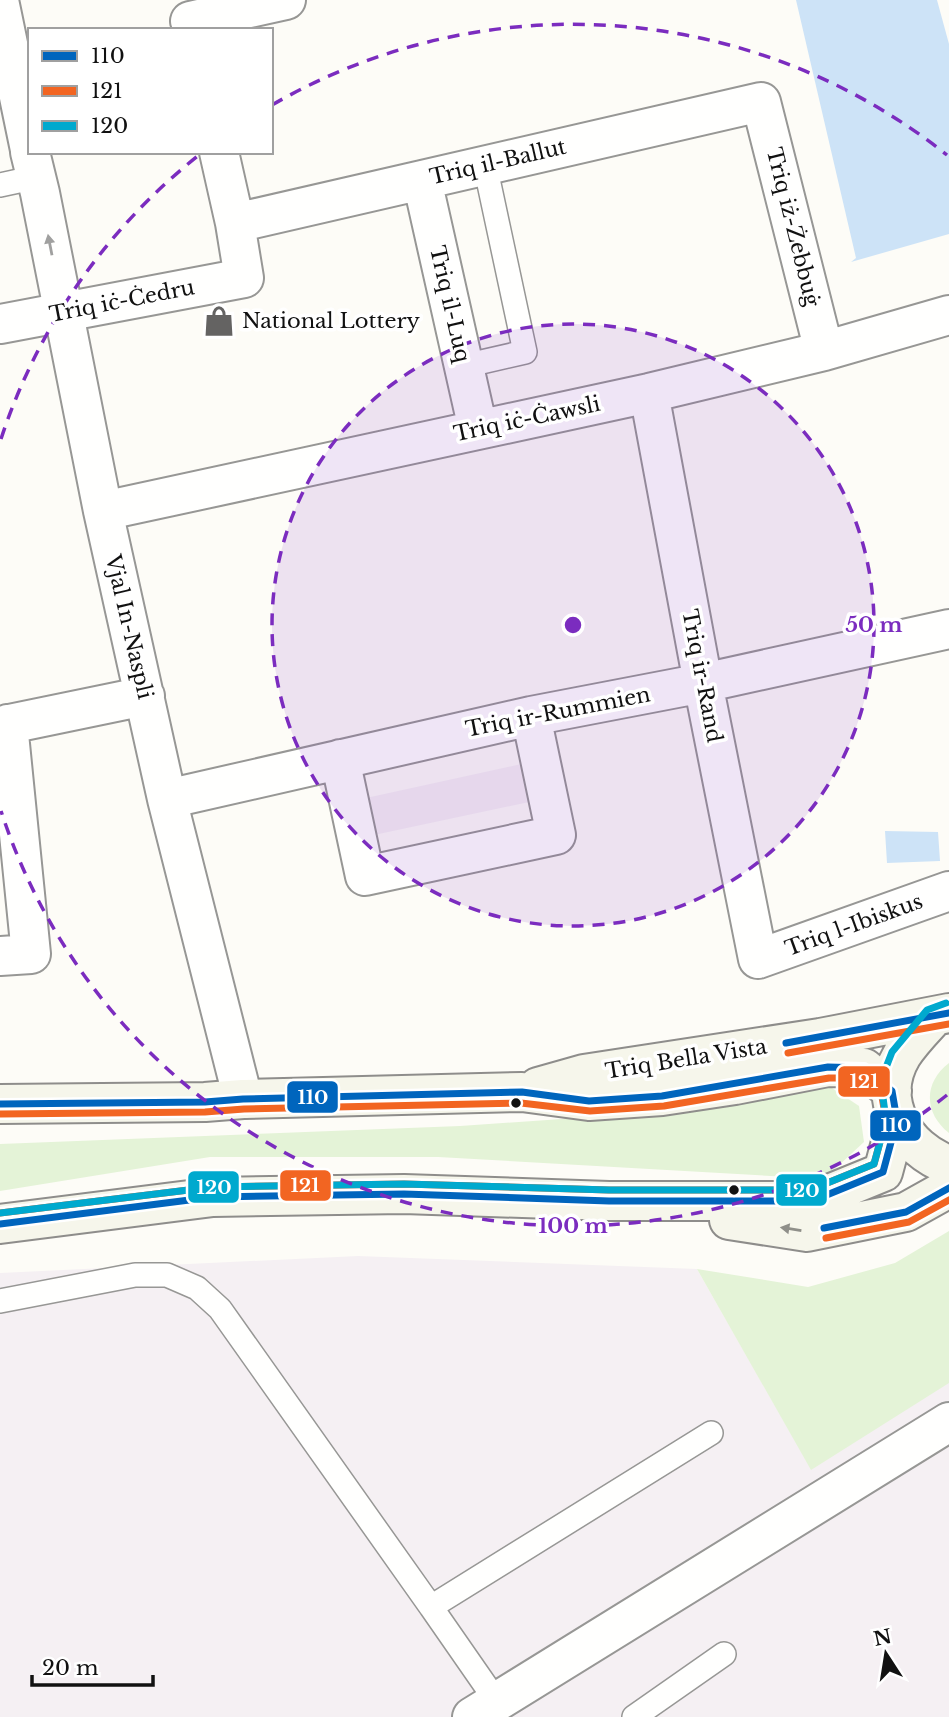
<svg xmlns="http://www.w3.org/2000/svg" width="949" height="1717" viewBox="0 0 949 1717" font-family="'Libre Baskerville',serif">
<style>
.industrial{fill:#f5f0f3}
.green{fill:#e4f3d7}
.water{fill:#cde3f7}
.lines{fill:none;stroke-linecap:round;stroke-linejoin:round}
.service-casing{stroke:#979795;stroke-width:26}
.minor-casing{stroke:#979795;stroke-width:42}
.secondary-casing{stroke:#8e8d8b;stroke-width:42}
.service{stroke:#fffffe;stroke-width:23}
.minor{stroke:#fffffe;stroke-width:38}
.secondary{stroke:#f6f6eb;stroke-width:38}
.bus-1-casing{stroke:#fff;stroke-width:12}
.bus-2-casing{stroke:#fff;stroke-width:12}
.bus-3-casing{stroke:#fff;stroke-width:12}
.bus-1{stroke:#0065bd;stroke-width:7}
.bus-2{stroke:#f26522;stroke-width:7}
.bus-3{stroke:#00a9ce;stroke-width:7}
.oneway{fill:#a0a09f}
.oneway2{fill:#8f8f89}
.ring{fill:none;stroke:#7b2cbf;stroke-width:3.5;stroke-dasharray:12 9}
.bus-dot{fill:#111;stroke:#fff;stroke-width:2.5}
.labels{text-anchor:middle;stroke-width:7;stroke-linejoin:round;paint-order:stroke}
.street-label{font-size:21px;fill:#111;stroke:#fff}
.poi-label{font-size:21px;fill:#111;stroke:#fff;text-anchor:start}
.centre{fill:#7b2cbf;stroke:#fff;stroke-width:3.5}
.ring-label{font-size:21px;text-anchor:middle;font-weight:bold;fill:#7b2cbf;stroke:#fff;stroke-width:7;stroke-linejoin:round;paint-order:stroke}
.line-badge{stroke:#fff;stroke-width:2.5}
.badge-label{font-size:19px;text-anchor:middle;font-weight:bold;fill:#fff}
</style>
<rect width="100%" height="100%" fill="#fdfcf7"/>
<!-- industrial -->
<path class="industrial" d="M 526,763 L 534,801 L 374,835 L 366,798 Z
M 358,1256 L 697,1269 L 811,1469 L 949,1382 L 949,1717 L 0,1717 L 0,1273 Z"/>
<!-- green -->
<path class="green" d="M 949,1063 L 949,1133 C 924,1113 923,1083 949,1063 Z
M 823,1082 L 859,1106 L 864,1142 L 824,1179 L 438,1157 L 210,1157 L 0,1191 L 0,1144 L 460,1126 L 719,1108 Z
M 949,1231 L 949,1383 L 811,1470 L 697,1269 L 808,1287 L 895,1263 Z"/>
<!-- water -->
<path class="water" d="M 796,0 L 937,0 L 949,44 L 949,234 L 851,262 L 856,258 Z
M 885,831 L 938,832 L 940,861 L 887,863 Z"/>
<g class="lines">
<defs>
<path id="service" d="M 0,185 L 37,177
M 464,366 L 525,352 L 485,165
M 0,1301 L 135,1275 L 167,1275 L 197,1288 L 220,1309 L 431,1607
M 497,1702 L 431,1607 L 711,1433
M 634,1717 L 724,1654"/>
<path id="minor" d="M 0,5 L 30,150
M 190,21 L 286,0
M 30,152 L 40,193 L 103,511 L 167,799 L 243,1099
M 422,180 L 478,429
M 235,223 L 761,102 L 824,351
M 0,324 L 244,278 L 235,223 L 219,152
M 649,393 L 703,683 L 758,959 L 949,891
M 103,511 L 649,393 L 824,351 L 949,315
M 0,726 L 145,696
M 340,759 L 365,876 L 556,835 L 531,716
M 167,799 L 531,716 L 703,683 L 949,629
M 0,956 L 31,954 L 8,724
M 472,1717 L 949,1422"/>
<path id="secondary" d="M 934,1017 C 923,1029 911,1041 902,1055 C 875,1100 904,1149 949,1165
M 538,1087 L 584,1074 L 820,1038 L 949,1013
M 0,1104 L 205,1102 L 243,1099 L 522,1092 L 589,1101 L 662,1096 L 735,1085 L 828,1067 L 864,1068 L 892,1091
M 729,1220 L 807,1232 L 906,1212 L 949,1188
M 0,1224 L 213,1197 L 404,1194 L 609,1201 L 812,1201 L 883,1172 L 897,1120"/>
</defs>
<!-- service casing -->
<use href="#service" class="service-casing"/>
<!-- minor casing -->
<use href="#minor" class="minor-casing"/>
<!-- secondary casing -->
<use href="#secondary" class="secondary-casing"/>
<!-- service -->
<use href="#service" class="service"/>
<!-- minor -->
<use href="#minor" class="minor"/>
<!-- secondary -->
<use href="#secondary" class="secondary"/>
<defs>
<path id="bus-1" d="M 786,1043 L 949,1013
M 0,1104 L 205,1102 L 243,1099 L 522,1092 L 589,1101 L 662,1096 L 828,1067 L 864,1068 L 892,1091 L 897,1120 L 883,1172 L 812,1201 L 609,1201 L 404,1194 L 213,1197 L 0,1224
M 824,1228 L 906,1212 L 949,1188"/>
<path id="bus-2" d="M 788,1053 L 949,1024
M 0,1213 L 213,1187 L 404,1184 L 609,1190 L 810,1190 L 874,1164 L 886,1120 L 882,1097 L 860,1078 L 829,1078 L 664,1106 L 590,1111 L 521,1103 L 244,1109 L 205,1112 L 0,1114
M 826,1238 L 909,1222 L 949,1200"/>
<path id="bus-3" d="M 0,1213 L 213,1187 L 404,1184 L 609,1190 L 810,1190 L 874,1164 L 886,1120 L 882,1090 L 885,1070 L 892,1052 L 927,1010 L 946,1003"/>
</defs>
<!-- bus-1 casing -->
<use href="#bus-1" class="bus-1-casing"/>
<!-- bus-2 casing -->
<use href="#bus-2" class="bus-2-casing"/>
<!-- bus-3 casing -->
<use href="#bus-3" class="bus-3-casing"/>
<!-- bus-1 -->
<use href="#bus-1" class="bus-1"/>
<!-- bus-2 -->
<use href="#bus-2" class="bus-2"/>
<!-- bus-3 -->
<use href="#bus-3" class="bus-3"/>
</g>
<!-- one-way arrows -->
<defs><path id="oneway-solid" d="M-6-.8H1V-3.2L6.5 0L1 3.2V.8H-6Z" transform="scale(1.75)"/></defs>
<use class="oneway" href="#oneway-solid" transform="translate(50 245) rotate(-101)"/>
<use class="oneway2" href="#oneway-solid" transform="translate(791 1229) rotate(-171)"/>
<!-- distance rings -->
<circle cx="573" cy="625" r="301" fill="#7b2cbf" fill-opacity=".12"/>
<g class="ring">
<circle cx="573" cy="625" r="301"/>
<path d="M947 1095A601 601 0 0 1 1 811M1 439A601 601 0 0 1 199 155M272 105A601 601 0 0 1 947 155"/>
</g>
<!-- icons -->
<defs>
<symbol id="shop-bare" viewBox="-9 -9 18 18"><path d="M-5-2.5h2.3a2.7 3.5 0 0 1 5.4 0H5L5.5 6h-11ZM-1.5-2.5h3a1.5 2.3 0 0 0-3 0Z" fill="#646362" stroke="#fff" stroke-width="2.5" paint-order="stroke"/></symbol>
</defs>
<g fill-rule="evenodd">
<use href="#shop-bare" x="197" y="299" width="44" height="44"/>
</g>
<!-- markers -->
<g class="bus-dot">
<circle cx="516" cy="1103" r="6"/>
<circle cx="734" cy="1190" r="6"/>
</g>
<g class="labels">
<!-- street labels -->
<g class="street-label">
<text transform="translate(498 162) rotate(-13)" y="7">Triq il-Ballut</text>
<text transform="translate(793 227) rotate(76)" y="7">Triq iż-Żebbuġ</text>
<text transform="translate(122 301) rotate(-11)" y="7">Triq iċ-Ċedru</text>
<text transform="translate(450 304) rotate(77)" y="7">Triq il-Luq</text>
<text transform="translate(527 419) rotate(-12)" y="7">Triq iċ-Ċawsli</text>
<text transform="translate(129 627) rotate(77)" y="7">Vjal In-Naspli</text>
<text transform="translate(702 676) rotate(79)" y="7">Triq ir-Rand</text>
<text transform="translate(558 712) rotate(-11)" y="7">Triq ir-Rummien</text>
<text transform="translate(854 925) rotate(-20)" y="7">Triq l-Ibiskus</text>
<text transform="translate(686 1059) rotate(-9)" y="7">Triq Bella Vista</text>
</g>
<!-- poi labels -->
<g class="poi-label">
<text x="242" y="328">National Lottery</text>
</g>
</g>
<circle cx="573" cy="625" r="10" class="centre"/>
<g class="ring-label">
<text x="874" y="632">50 m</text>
<text x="573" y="1233">100 m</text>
</g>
<g class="line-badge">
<rect x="837" y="1065" width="54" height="33" rx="7" fill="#f26522"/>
<rect x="286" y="1080" width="53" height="34" rx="7" fill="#0065bd"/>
<rect x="869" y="1109" width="53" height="33" rx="7" fill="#0065bd"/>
<rect x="279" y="1169" width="53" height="33" rx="7" fill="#f26522"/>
<rect x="187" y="1170" width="53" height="34" rx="7" fill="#00a9ce"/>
<rect x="775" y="1173" width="53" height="34" rx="7" fill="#00a9ce"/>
</g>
<g class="badge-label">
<text x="864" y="1088">121</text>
<text x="313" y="1104">110</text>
<text x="896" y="1132">110</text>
<text x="305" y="1192">121</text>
<text x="214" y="1194">120</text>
<text x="802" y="1197">120</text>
</g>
<!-- legend -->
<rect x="28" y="28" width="245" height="126" fill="#ffffff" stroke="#a0a0a0" stroke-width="2"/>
<rect x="42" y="51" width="35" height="10" fill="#0065bd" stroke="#a0a0a0" stroke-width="2"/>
<text x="91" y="63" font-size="21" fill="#111111">110</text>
<rect x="42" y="86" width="35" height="10" fill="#f26522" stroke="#a0a0a0" stroke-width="2"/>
<text x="91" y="98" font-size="21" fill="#111111">121</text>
<rect x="42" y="121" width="35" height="10" fill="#00a9ce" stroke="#a0a0a0" stroke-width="2"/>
<text x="91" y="133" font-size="21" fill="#111111">120</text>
<!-- north arrow -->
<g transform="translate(886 1654) rotate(348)" stroke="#ffffff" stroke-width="5" paint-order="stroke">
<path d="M0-5L12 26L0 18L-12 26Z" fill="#111111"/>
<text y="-10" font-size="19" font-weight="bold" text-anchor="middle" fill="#111111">N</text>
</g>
<!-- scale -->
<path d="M32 1675v10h121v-10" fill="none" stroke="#111111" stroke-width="3.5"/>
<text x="42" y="1675" font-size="21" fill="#111111" stroke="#ffffff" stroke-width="5" paint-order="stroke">20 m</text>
</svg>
